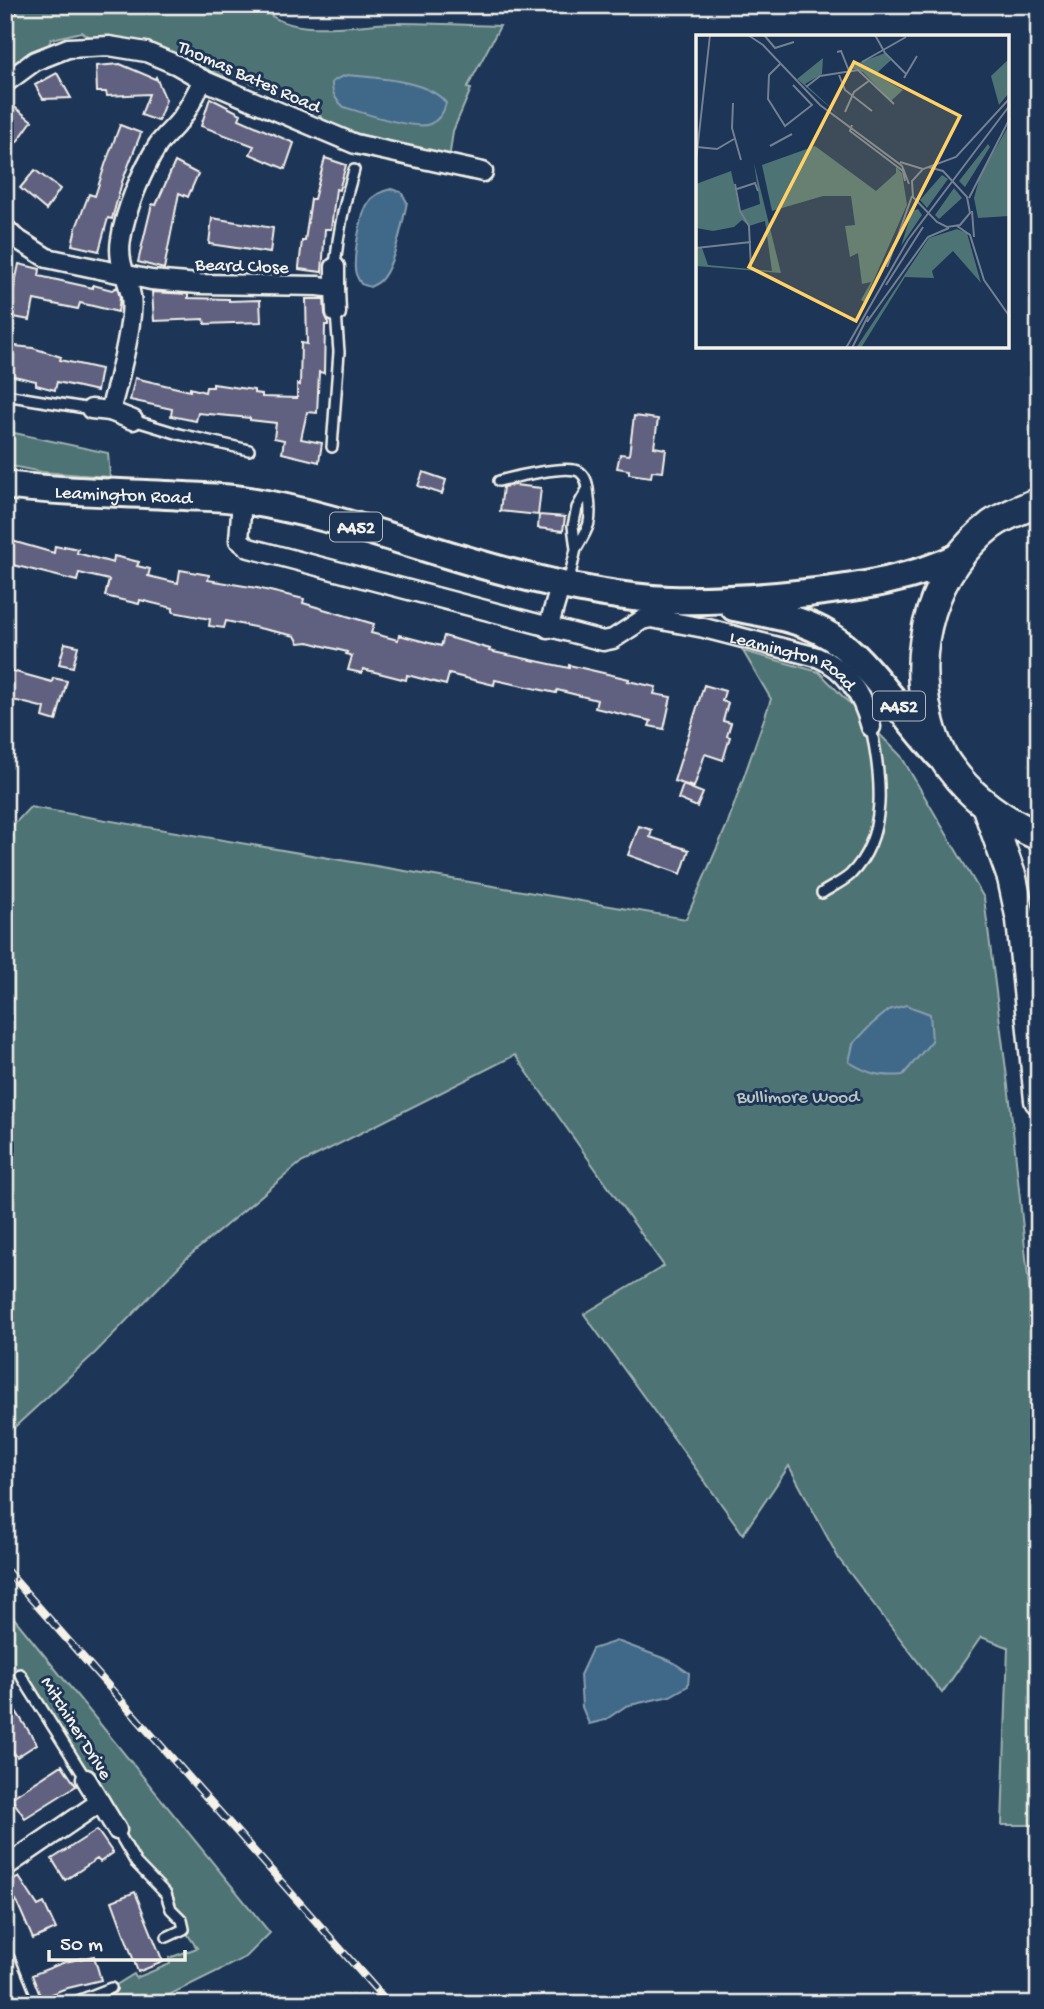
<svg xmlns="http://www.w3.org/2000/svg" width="1044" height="2009" viewBox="0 0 1044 2009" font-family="'Gochi Hand',sans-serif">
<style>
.green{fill:#4d7375;stroke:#a0b2ae;stroke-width:2}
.water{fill:#416989;stroke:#899faf;stroke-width:2}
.building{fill:#616081;stroke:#f4f1e8;stroke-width:2}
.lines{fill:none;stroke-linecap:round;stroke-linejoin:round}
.service-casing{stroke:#f4f1e8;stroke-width:14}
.minor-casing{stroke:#f4f1e8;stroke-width:23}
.primary-casing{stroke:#f4f1e8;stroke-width:32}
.trunk-casing{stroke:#f4f1e8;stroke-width:33}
.service{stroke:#1d3557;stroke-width:9}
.minor{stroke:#1d3557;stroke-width:18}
.primary{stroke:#1d3557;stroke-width:26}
.trunk{stroke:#1d3557;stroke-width:28}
.rail-casing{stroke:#f4f1e8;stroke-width:8}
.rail{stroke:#1d3557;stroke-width:5;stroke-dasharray:16;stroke-linecap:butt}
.labels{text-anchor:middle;stroke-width:6;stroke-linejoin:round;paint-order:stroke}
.shield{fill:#1d3557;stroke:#b4b9bc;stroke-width:2}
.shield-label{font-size:18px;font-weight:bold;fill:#f4f1e8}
.street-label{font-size:19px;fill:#f4f1e8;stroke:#1d3557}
.park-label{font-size:19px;fill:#bac5c0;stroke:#1d3557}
.inset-road{fill:none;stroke:#738091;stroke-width:2}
.view{fill:#ffd166;fill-opacity:0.15;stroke:#ffd166;stroke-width:3.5}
.inset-edge{fill:none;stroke:#f4f1e8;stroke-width:3.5}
</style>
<rect width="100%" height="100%" fill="#1d3557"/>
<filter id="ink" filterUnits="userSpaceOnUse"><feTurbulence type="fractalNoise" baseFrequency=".0143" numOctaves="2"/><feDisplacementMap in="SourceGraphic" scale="14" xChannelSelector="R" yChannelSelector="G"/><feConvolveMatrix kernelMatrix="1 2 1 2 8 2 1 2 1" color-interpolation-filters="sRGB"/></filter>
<g filter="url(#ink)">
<!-- green -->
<path class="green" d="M 21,5 L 261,5 C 284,41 360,23 396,23 C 431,23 465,25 500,26 L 467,88 L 471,89 L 453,131 L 449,160 L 335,127 L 325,122 L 318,113 L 234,75 L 225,77 C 190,62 154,48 117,39 C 104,36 92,41 81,32 L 51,39 L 48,47 L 5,72 L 5,30 Z
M 5,431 L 108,453 L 110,477 L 42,472 L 5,465 Z
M 743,651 L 819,672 L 901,756 L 984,898 L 1010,1101 L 1039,1385 L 1037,1825 L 1002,1825 L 1008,1647 L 981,1637 L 942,1693 L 839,1559 L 789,1466 L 743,1534 L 584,1314 L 664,1266 L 515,1055 L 299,1164 L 188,1257 L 95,1353 L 5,1436 L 5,834 L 30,807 L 686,919 L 727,825 L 771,699 Z
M 5,1607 L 270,1933 L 246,1957 L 151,2004 L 70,2004 L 111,1988 L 134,1974 L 136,1978 L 170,1964 L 169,1958 L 197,1948 L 184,1929 L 182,1920 L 149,1877 L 14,1665 L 5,1670 Z"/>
<!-- water -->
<path class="water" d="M 347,75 C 375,78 429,80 446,103 C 444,112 439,120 430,124 C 416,131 360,112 344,107 C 335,99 332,94 332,82 L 339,78 Z
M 391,189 L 401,192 L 407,202 C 403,222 394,267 380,281 C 377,284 373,285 370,287 L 361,284 C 358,279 355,274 355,269 C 354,254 360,216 368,203 C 373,195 382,191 391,189 Z
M 906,1005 L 930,1014 L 932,1041 L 903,1075 C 879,1077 869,1074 849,1062 L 853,1044 L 872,1024 L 889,1010 Z
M 617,1641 L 671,1661 L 689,1673 L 688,1686 L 670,1696 L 626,1706 L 605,1720 L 589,1724 L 582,1707 L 580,1675 L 592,1649 Z"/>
<!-- building -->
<path class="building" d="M 120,64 L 155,79 L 156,77 L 166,100 L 158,121 L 141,115 L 149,94 L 107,96 L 106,92 L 97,92 L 96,66 Z
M 57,73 L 71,98 L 43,99 L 35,85 Z
M 210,98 L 241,114 L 239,119 L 294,143 L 285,169 L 250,154 L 254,146 L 201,126 Z
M 12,105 L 32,121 L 17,142 L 5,132 L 5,114 Z
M 120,125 L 141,133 L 122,182 L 112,219 L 108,218 L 99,251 L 72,245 L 76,228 L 89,194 L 95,196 L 106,162 Z
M 325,158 L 346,165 L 339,190 L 336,189 L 331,229 L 325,229 L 322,272 L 299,269 L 299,267 L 302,241 L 305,241 L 311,199 L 314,199 Z
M 175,162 L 198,174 L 188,197 L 179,193 L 164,269 L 138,262 L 152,204 L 156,205 Z
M 35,170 L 60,189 L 46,210 L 20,188 Z
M 212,218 L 273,228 L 270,253 L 209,244 Z
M 19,264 L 40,269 L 39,276 L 93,288 L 93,285 L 112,290 L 117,287 L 120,298 L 118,312 L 80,303 L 78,309 L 34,300 L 30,320 L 8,316 Z
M 152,292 L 188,294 L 188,298 L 229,299 L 229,301 L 260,300 L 261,322 L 205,324 L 204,319 L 154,321 Z
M 306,299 L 324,299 L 325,314 L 328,321 L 328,325 L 325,325 L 324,373 L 319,372 L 317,413 L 307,412 L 301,439 L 322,443 L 319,462 L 282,453 L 284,440 L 274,438 L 276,423 L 250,420 L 250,418 L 198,413 L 196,421 L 171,416 L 172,409 L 130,400 L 135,378 L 190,391 L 190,388 L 205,392 L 206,387 L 213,387 L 213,384 L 254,390 L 254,393 L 262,394 L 262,397 L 297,398 L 297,384 L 300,385 L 301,343 L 307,344 Z
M 15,346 L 33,348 L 61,357 L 60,360 L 101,369 L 97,391 L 57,382 L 55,390 L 36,385 L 36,381 L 5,374 L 9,352 L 13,353 Z
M 634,416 L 658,419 L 654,447 L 666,449 L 663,472 L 652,471 L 651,477 L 629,474 L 629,470 L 617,468 L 620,454 L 629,455 Z
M 423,472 L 446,480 L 442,494 L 418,486 Z
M 514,485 L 541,488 L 538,515 L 500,511 L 503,487 Z
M 539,515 L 565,517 L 563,531 L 538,528 Z
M 5,539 L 54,553 L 55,546 L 64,548 L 64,546 L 78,549 L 77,553 L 113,563 L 114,556 L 139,562 L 137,566 L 150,569 L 148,576 L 178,583 L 180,570 L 209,575 L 208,580 L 257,588 L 304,599 L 303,603 L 374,624 L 371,633 L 398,640 L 399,635 L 441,646 L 444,636 L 490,649 L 489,651 L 569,668 L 569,665 L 629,679 L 628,681 L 656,687 L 654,694 L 671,697 L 664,729 L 649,726 L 651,721 L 595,708 L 597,700 L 557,690 L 556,693 L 495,680 L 494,685 L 449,674 L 446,685 L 407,675 L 406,680 L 363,669 L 362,673 L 348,670 L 352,656 L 346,654 L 347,652 L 308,642 L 299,643 L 295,636 L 226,621 L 224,628 L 209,626 L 210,619 L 173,612 L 173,608 L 140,600 L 139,604 L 105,596 L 109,580 L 79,573 L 77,581 L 5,563 Z
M 65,643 L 78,646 L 73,667 L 59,664 Z
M 5,669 L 52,682 L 53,678 L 67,681 L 56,721 L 43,717 L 45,708 L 5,698 Z
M 704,685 L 725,691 L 722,701 L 728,703 L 723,721 L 731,723 L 727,736 L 730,737 L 723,760 L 705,754 L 694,787 L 674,781 Z
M 683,785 L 703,793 L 697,807 L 678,799 Z
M 639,826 L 652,830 L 650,837 L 689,850 L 681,874 L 628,855 Z
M 5,1694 L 37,1744 L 17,1757 L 5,1740 Z
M 62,1765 L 76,1786 L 25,1818 L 11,1798 Z
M 97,1830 L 113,1853 L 100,1862 L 97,1859 L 65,1880 L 52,1859 Z
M 19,1877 L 38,1906 L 44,1903 L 56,1929 L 33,1939 L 16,1900 L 5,1908 L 5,1886 Z
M 135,1892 L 163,1962 L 138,1972 L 112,1901 Z
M 94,1956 L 101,1980 L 64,1989 L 41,1998 L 32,1975 L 65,1962 Z"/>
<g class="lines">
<defs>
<path id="service" d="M 5,19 L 13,5
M 335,267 C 338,233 344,202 354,170
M 5,395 L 91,409
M 133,420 L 179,434 L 249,450
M 332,447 L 339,352 L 336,313
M 499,481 C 514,477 568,464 580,472 C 588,478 588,489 589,497 C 592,523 589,527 576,549
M 568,584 L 576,549 L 573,526 L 577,508 L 587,490
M 822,893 C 831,887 842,882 850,875 C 889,836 881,776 871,727
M 20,1674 L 86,1779
M 117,1830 L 136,1863 L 166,1894 L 171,1909 L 182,1920 L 184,1929 L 167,1937
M 70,2004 L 111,1988"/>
<g id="minor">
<path d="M 5,83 L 35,61 L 68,48 L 109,46 L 146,52 L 177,65 L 203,80 L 355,144 L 483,172"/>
<path d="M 5,228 L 14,237 L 47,258 L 151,280 L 199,284 L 318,286 L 335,288 L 336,313"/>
<path d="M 335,288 L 335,267"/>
<path d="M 91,409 L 110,411"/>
<path d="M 133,420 L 110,411 C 117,387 135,319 131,296 C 127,276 117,262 121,239 C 125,211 142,170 158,145 C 166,134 178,125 185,113 C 192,102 197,91 203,80"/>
<path id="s1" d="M 242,500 L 239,540 L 249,548 L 603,641 L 613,639 L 642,620 L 651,618 L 704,628 L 817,657 C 847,669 863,697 871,727"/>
<path d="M 548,628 L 561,584"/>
<path d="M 86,1779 L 117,1830"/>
<path d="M 5,1867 L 100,1802"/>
<path d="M 5,1960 L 23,2004"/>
</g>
<g id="primary">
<path id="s2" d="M 5,485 C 65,493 125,492 185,496 C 204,497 224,497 243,500 C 334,514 420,549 508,572 C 561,586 616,598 670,600 C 716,601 762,598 807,593 C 860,587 913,579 961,556"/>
<path d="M 734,607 C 763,613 794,617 821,631 C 848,645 865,666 884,689 C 902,710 920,733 939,755"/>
</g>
<path id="trunk" d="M 1039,502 C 1023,509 1005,515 991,525 C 933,570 911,646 928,716 C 932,734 939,754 951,769 C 974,800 1004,821 1039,836
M 986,805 L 1012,878 L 1021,920 L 1039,1100"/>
</defs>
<!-- service casing -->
<use href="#service" class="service-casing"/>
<!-- minor casing -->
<use href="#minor" class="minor-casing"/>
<!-- primary casing -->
<use href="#primary" class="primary-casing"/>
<!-- trunk casing -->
<use href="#trunk" class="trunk-casing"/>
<!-- service -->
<use href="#service" class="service"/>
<!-- minor -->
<use href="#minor" class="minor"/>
<!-- primary -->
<use href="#primary" class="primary"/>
<!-- trunk -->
<use href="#trunk" class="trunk"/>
<defs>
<path id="rail" d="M 5,1569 L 389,2004"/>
</defs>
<!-- rail casing -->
<use href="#rail" class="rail-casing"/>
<!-- rail -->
<use href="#rail" class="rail"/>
</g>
</g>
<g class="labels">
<!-- shield labels -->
<g class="shield">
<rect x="330" y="512.5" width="52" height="29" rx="5"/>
<rect x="873" y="691.5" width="52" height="29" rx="5"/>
</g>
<g class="shield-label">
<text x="356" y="533">A452</text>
<text x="899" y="712">A452</text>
</g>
<!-- street labels -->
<g class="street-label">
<text transform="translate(250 75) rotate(24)" y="7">Thomas Bates Road</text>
<text transform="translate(242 264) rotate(2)" y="7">Beard Close</text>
<text dy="7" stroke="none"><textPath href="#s2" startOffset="119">Leamington Road</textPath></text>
<text dy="7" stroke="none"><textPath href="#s1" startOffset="623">Leamington Road</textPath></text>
<text transform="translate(78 1727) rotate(58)" y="7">Mitchiner Drive</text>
</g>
<!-- park labels -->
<g class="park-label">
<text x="798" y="1102">Bullimore Wood</text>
</g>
</g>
<!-- overview -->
<g transform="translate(696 35)">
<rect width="313" height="313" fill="#1d3557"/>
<path d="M 189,18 L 195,25 L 182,37 L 184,42 L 207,55 L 195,66 L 167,37 L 152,32 ZM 127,23 L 126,39 L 109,49 L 144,81 L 101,44 ZM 313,24 L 313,58 L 303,70 L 295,41 ZM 313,90 L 313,181 L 282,183 L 278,163 L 284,141 ZM 292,109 L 294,112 L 269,152 L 263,146 ZM 119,111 L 180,156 L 200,138 L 200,132 L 206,138 L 211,170 L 168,267 L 165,265 L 175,247 L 166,249 L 162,218 L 154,222 L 149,191 L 159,190 L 155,161 L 127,161 L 76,176 L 66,130 ZM 58,128 L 85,238 L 0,231 L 0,213 L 6,213 L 12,230 L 76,236 L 69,186 L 53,191 L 46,185 L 38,192 L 17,196 L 0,193 L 0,149 L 35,136 L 44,176 L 64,169 ZM 246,140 L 252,144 L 231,173 L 224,165 ZM 258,153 L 266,163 L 243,184 L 239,180 ZM 222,174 L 226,180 L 205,211 L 216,176 ZM 261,194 L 271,198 L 285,248 L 257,216 L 236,236 L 238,243 L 209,242 L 165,313 L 160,313 L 233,203 Z" fill="#4d7375"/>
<path class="inset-road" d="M 52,0 L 67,10 L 124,70 L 206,131 L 213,149M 68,0 L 79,13 L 98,7M 179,0 L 189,18 L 210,39M 141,17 L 145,16 L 153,36M 166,27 L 210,2M 84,29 L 73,40 L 72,64 L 89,91 L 116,70 L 97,50M 143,40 L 149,55 L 176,76M 208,43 L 221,21M 110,52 L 124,41 L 162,35 L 198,69M 37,68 L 36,93 L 45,125M 149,77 L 158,57 L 174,45M 156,90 L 154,96 L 207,136 L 209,146M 74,111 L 96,99M 1,112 L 21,114 L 38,104M 0,126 L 14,0M 204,127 L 227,134M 232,132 L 247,136 L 271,162 L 274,178 L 264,190 L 251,192 L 241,187 L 217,162 L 216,146 L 227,134 L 260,122 L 314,63M 39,149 L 44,176 L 53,191 L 55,234M 41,154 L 59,148 L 62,156M 273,163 L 314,83M 276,176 L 278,202M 261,191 L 274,200 L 288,245 L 314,282M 0,213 L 55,207M 191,232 L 216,161M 190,250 L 227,192M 171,287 L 232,202 L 253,193M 150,313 L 212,205 L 314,70M 156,313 L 172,281"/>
<path class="view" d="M 158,27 L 264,81 L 160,286 L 53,232 Z"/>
<rect width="313" height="313" class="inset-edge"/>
</g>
<!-- margin -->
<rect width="1044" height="2009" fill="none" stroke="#1d3557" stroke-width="28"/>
<rect x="14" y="14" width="1016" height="1981" fill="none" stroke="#f4f1e8" stroke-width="2.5" filter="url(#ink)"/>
<!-- scale -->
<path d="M49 1950v10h136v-10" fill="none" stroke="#f4f1e8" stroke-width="3.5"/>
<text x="60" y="1950" font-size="21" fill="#f4f1e8" stroke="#1d3557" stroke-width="5" paint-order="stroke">50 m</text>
</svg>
